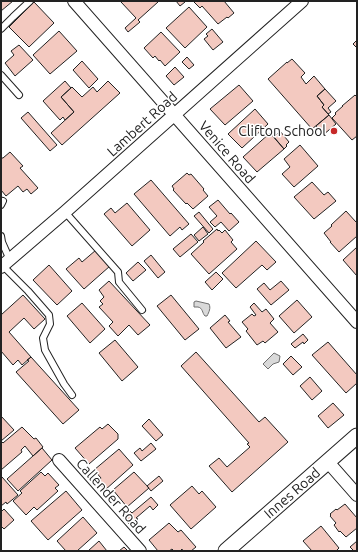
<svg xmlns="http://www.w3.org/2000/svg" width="358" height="552" viewBox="0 0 358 552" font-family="Ubuntu,sans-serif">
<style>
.water{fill:#d9d9d9;stroke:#6f6f6f}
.building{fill:#f3c9c0;stroke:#222}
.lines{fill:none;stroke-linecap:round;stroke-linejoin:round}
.service-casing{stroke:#222;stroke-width:8}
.minor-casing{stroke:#222;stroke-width:14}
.tertiary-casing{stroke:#222;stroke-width:17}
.service{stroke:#fff;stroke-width:6}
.minor{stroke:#fff;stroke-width:12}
.tertiary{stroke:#fff;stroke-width:15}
.poi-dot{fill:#c62828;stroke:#fff;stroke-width:1.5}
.labels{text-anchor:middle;stroke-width:3;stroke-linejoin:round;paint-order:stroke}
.street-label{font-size:14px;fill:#222;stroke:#fff}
.poi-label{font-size:14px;fill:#222;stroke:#fff;text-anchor:end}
</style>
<rect width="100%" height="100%" fill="#fff"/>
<!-- water -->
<path class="water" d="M 196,301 L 209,304 C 211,308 209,312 207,316 L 205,316 C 202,313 203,308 198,307 C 197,307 195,307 194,307 L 194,302 Z
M 274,353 L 280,356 L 279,362 L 273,364 L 268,369 L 263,364 Z"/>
<!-- building -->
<path class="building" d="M 1,1 L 13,1 L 1,11 Z
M 123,1 L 158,1 L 158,2 L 138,20 L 140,22 L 128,32 L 125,28 L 136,18 L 121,2 Z
M 176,1 L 184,1 L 185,2 L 180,6 Z
M 193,1 L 224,1 L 234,13 L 228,18 L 227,17 L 218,24 L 202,6 L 200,8 Z
M 34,2 L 54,23 L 29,47 L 9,27 Z
M 189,7 L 207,27 L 185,48 L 166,28 Z
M 212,29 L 223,42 L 213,50 L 204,39 L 208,36 L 206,34 Z
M 59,31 L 77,51 L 50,74 L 33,55 Z
M 161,32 L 180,52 L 165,66 L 160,60 L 159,61 L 155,56 L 153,58 L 144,48 Z
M 357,40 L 357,48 L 353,44 Z
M 19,45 L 33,60 L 15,76 L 5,63 L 14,55 L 11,51 Z
M 187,57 L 194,65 L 189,69 L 182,62 Z
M 292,59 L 305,73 L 301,77 L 306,84 L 314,76 L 325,89 L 317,96 L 324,105 L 322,107 L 329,115 L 312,129 L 268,79 L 287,62 L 287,63 Z
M 82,61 L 98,79 L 89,88 L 73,70 Z
M 175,67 L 184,77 L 174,85 L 166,76 Z
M 65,81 L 71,88 L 61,97 L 74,112 L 65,120 L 63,117 L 60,120 L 43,101 Z
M 108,81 L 120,93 L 62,145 L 51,133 L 74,112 L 61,97 L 72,87 L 82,97 L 93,87 L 97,92 Z
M 239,85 L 253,101 L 225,125 L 210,109 Z
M 325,89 L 336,101 L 328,108 L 331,112 L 328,114 L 322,107 L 324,105 L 317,96 Z
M 355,95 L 357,97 L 357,136 L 352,140 L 332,118 L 336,114 L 335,113 L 343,106 L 342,106 Z
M 255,109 L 268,124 L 242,148 L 228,134 Z
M 28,112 L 57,145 L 50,151 L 21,118 Z
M 329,115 L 336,124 L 323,135 L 316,126 Z
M 280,131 L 289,142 L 286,145 L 287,146 L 284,149 L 274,137 Z
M 270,133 L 284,149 L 257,172 L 243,157 Z
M 300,145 L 318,166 L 294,187 L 282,174 L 290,167 L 284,159 Z
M 10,152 L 23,166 L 20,168 L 38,188 L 31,194 L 27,189 L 23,192 L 18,186 L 6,196 L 1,190 L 1,158 L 3,158 Z
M 187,173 L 189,175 L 191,174 L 204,189 L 203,190 L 208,196 L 193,209 L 187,203 L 186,204 L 173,190 L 174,189 L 172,186 Z
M 151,180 L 189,224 L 182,230 L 180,227 L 170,236 L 134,194 Z
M 312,182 L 324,195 L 328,192 L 336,201 L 314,219 L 294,197 Z
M 218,200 L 230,214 L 231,213 L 239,222 L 229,231 L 221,222 L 215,227 L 210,222 L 217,216 L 209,207 Z
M 127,203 L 150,230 L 132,246 L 104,214 L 111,208 L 115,213 Z
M 346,211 L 356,222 L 357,221 L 357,236 L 339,252 L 330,242 L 331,242 L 324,233 L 332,226 L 331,225 Z
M 199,212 L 213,229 L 209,233 L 194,216 Z
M 203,227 L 208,234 L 199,241 L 194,235 Z
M 217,229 L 218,231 L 219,230 L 222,233 L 225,230 L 233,240 L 231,242 L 237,249 L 209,274 L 191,254 L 204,242 L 203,241 Z
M 191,234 L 198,242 L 180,257 L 173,249 Z
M 256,241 L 276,262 L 267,270 L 262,265 L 236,288 L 222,273 Z
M 357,247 L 357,276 L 343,260 Z
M 96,250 L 110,266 L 84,289 L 66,269 L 79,258 L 82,262 Z
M 151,255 L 165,272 L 158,278 L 144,261 Z
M 138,262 L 146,270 L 133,281 L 126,273 Z
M 49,265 L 72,291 L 57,305 L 33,280 Z
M 216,272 L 223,279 L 212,290 L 205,282 Z
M 109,281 L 150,325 L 138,335 L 129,325 L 118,336 L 109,326 L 113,322 L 99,307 L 103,304 L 100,301 L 104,297 L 99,290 Z
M 281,281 L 289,290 L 271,305 L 257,289 L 264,283 L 270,290 Z
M 23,295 L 45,319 L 34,329 L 24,318 L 9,332 L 31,357 L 22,365 L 18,360 L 13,365 L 1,351 L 1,315 Z
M 171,295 L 199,329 L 185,340 L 157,306 Z
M 297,300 L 312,317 L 294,333 L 279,316 Z
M 82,303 L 105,329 L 90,343 L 67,316 Z
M 254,303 L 262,312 L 266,309 L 274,319 L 270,323 L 278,332 L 265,343 L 263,341 L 257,345 L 246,331 L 248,329 L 242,322 L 252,314 L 254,316 L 256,315 L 250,307 Z
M 225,315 L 230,321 L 228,322 L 241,337 L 226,348 L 210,328 Z
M 303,334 L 308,340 L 304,344 L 303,342 L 295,348 L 291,344 Z
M 115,340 L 138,367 L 122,381 L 99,353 Z
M 328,342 L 357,375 L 357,383 L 346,393 L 312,355 Z
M 196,352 L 259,422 L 265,417 L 288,442 L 232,492 L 209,466 L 219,458 L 227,467 L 250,447 L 247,444 L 249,443 L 181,366 Z
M 291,356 L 302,367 L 293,375 L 283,364 Z
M 31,357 L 79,410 L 63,424 L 16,372 L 29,361 L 27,360 Z
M 310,377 L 322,391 L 312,400 L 300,386 Z
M 333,403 L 344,415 L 328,428 L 318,416 Z
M 1,416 L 14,430 L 1,441 Z
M 149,419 L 163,435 L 156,441 L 142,426 Z
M 108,424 L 118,434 L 118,439 L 89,464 L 75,448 L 100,427 L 102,429 Z
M 22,427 L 34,439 L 36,438 L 43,447 L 33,456 L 25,446 L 21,450 L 22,452 L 1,470 L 1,441 L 3,443 Z
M 151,443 L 156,449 L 141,461 L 134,453 L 140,448 L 142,451 Z
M 42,448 L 52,460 L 18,491 L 7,479 Z
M 119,449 L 133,465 L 105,490 L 98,482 L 101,478 L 94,470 Z
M 41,472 L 45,476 L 48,473 L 59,485 L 55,488 L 58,491 L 37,510 L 34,507 L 26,515 L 13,501 L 22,493 L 20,491 Z
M 134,472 L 149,488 L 127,507 L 113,490 Z
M 159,476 L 163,481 L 151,491 L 147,486 Z
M 2,477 L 18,495 L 7,504 L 6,502 L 1,506 L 1,479 Z
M 192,486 L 199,494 L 202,491 L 216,507 L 191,529 L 170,505 Z
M 66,491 L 82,510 L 48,540 L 31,521 Z
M 151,497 L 158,505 L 153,510 L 150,506 L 136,518 L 138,519 L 131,526 L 123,517 L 130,511 L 132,513 Z
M 345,504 L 357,518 L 357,528 L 346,537 L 340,531 L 339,532 L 334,525 L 336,523 L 330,516 L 331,515 L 330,514 L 336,509 L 337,510 Z
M 4,509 L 14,520 L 4,529 L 1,526 L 1,512 Z
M 83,517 L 97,533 L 77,551 L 66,551 L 57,541 Z
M 169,523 L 178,532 L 181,530 L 196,547 L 191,551 L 183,551 L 182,549 L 180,551 L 174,551 L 172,549 L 169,551 L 158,551 L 149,540 Z
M 321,526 L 339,548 L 336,551 L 312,551 L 303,541 Z
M 99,541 L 107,551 L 88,551 Z
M 357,541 L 357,551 L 354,551 L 350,547 Z
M 124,547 L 128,551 L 119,551 Z"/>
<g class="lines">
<defs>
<path id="service" d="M 1,29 L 13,17 L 30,1
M 1,75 L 19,95
M 1,205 L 3,201
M 65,212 L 118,272 L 119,282 L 142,310
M 1,236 L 2,242 L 10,260
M 3,266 L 28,291 L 49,315 L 50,324 L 43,338 L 45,350 L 64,384 L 72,395"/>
<path id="minor" d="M 74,1 L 357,322
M 1,267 L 65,212 L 302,1
M 59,460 L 140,551
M 328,462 L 357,495"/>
<path id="tertiary" d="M 226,551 L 357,436"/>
</defs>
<!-- service casing -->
<use href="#service" class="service-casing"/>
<!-- minor casing -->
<use href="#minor" class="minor-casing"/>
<!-- tertiary casing -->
<use href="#tertiary" class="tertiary-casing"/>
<!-- service -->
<use href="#service" class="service"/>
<!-- minor -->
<use href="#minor" class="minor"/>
<!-- tertiary -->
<use href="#tertiary" class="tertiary"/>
</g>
<!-- markers -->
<circle class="poi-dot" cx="334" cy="131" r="4"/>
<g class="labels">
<!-- street labels -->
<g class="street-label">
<text transform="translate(142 124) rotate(-42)" y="5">Lambert Road</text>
<text transform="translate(227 152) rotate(49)" y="5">Venice Road</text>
<text transform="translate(292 493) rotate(-41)" y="5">Innes Road</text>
<text transform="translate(111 496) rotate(48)" y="5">Callender Road</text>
</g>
<!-- poi labels -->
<g class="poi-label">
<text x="326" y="136">Clifton School</text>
</g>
</g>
<!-- border -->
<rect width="358" height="552" fill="none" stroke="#222222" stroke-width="4"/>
</svg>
